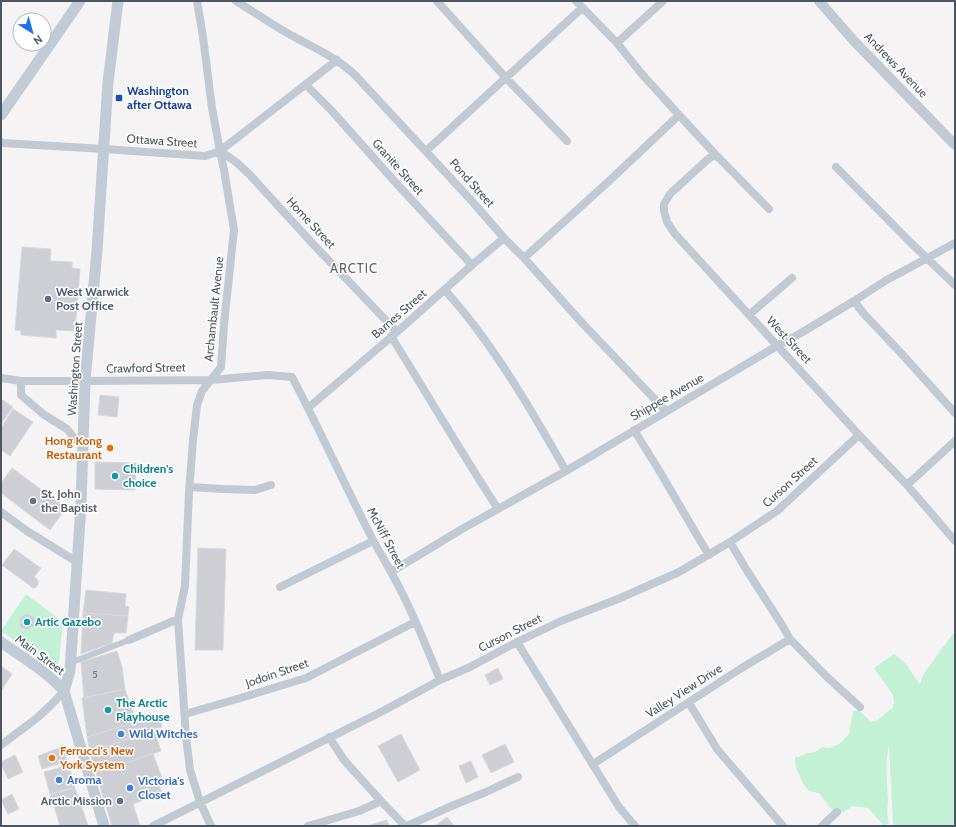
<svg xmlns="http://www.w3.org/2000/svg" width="956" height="827" viewBox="0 0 956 827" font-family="Cabin,sans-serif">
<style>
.green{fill:#c3f1d5}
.building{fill:#cdcfd5;stroke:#d7d9de}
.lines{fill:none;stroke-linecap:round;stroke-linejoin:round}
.pedestrian{stroke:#c1cad2;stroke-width:6}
.minor{stroke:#c1cad2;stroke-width:8}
.tertiary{stroke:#c1cad2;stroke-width:10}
.secondary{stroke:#c1cbd6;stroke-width:11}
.transit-dot{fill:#1a4fb4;stroke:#fff;stroke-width:1.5}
.service-dot{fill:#5c6f8a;stroke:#fff;stroke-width:1.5}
.food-dot{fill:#e8710a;stroke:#fff;stroke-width:1.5}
.culture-dot{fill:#0f9aa8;stroke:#fff;stroke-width:1.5}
.worship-dot{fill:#6b7280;stroke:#fff;stroke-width:1.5}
.shop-dot{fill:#3f7fe0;stroke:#fff;stroke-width:1.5}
.labels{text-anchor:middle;stroke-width:3;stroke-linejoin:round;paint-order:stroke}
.number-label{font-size:10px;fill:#6b747e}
.street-label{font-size:12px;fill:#4a5661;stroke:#fff}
.transit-label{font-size:12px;font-weight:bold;fill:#164399;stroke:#fff;text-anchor:start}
.service-label{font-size:12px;font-weight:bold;fill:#4e5e75;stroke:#fff;text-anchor:start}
.food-label{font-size:12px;font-weight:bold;fill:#c56008;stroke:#fff;text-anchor:end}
.culture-label{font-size:12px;font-weight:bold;fill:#0d838f;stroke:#fff;text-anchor:start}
.worship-label{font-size:12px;font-weight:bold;fill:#5b616d;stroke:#fff;text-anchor:start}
.shop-label{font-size:12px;font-weight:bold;fill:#366cbe;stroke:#fff;text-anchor:start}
.neighbourhood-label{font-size:13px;letter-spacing:1px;fill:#5f6368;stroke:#fff}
</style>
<rect width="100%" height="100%" fill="#f5f3f3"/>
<!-- green -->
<path class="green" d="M 26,594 L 63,622 L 59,663 L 55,666 L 52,666 L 1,631 Z
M 955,631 L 955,826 L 894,826 L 893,823 L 889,745 C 885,762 887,781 888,798 C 888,807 886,814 889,823 L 884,826 L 868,808 L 853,806 L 837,816 L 819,793 L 809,791 L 803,783 L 796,768 L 795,757 L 799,757 L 807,753 L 815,752 L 822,747 L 829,748 L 839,744 L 849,734 L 853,711 L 860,711 L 871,722 L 878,720 L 893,707 L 894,702 L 893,695 L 874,668 L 894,654 L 904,662 L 920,684 L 923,675 Z"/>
<!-- building -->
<path class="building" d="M 22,247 L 51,249 L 50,261 L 72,262 L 72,268 L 80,269 L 75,331 L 56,330 L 56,338 L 21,335 L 21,331 L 15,330 Z
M 100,395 L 119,397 L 117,417 L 98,415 Z
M 1,399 L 13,407 L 1,424 Z
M 13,409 L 33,422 L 10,456 L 1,450 L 1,428 Z
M 95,462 L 136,463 L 135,490 L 95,489 Z
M 12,468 L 66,508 L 50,530 L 1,493 L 1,483 Z
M 198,548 L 226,549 L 223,650 L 195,650 Z
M 14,549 L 41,568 L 34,577 L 37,579 L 38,581 L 38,584 L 36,587 L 33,588 L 31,587 L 28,584 L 2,565 Z
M 86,590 L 126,594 L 125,606 L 129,607 L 128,616 L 83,613 Z
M 83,613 L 128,616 L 126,633 L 114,633 L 112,643 L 81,654 Z
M 27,614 L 34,618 L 35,625 L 27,630 L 20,627 L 20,618 Z
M 117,651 L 122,667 L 125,689 L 84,698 L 81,662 Z
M 1,666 L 12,674 L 1,691 Z
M 498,668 L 503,679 L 490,685 L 485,675 Z
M 125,689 L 136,722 L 87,737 L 82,698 Z
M 160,715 L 162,727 L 90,752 L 87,737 Z
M 154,730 L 161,751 L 96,773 L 90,752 Z
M 401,734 L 420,770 L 398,782 L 378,746 Z
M 505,744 L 514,762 L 491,773 L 482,755 Z
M 62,747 L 67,761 L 42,769 L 38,756 Z
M 153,754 L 163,780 L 158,782 L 162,793 L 133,804 L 140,826 L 112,826 L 96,773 Z
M 15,755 L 23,772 L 8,779 L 1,764 L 1,762 Z
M 471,761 L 478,777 L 466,783 L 459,766 Z
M 69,765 L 75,787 L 50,794 L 44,772 Z
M 75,788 L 78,797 L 53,805 L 50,795 Z
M 12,794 L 19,809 L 8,814 L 1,800 Z
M 79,798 L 88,826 L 60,826 L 54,806 Z
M 447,817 L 454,826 L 435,826 Z
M 387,820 L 389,826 L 370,826 L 370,825 Z"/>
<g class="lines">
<!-- pedestrian -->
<path class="pedestrian" d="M 70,663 L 129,640"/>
<!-- minor -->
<path class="minor" d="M 197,1 L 203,37 L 212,108 L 220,151 L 224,170 L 234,230 L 224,324 L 221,367 L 202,391 L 197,405 L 193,440 L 189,492 L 185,586 L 178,619 L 186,737 L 190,770 L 200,802 L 211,826
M 236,1 C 254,12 271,24 289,34 C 312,47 336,57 355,75 L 470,199 L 504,238 L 524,258 L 584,325 L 666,411
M 437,1 L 506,78 L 567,141
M 576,1 L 617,43 L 641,73 L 679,115 L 715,154 L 769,209
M 617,43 L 663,1
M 306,85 L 331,110 L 396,183 L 472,265
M 1,142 L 3,143 L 104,149 L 205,156 L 220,151 L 337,60
M 220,151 L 236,162 L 249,174 L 313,244 L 397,332
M 426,151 L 582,8
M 715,154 L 707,160 L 670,194 L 664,204 L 664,211 L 667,222 L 675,234 L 859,435 L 907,485 L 955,541
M 836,167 L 911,243 L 955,285
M 524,258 L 608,182 L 679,115
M 445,290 C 455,302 466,314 476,328 C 510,373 538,422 566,471
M 854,301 L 864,314 L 900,352 L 955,413
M 749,315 L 792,278
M 391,336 C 427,394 461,452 498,509
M 1,378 L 21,381 L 85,381 L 211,380 L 268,375 L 292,377 C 320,430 345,486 373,540 C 379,551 385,561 391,572 C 410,606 425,643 440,680
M 21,381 L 21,395 L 43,414 L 67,429 L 76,440 L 83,443
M 308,408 L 397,332 L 472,265 L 504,238
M 634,430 L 660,472 L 701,542 L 709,555
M 907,485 L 955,441
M 190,487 L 223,489 L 255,490 L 271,485
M 1,512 L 27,531 L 77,562
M 730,542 L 746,569 L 782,625 L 790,639 L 827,677 L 860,707
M 391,572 L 462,529 L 566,471 L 777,346 L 801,333 L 854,301 L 885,281 L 955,243
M 280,587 L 373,541
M 129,640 L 178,619
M 517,642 L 606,786 L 619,807 L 635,826
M 689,703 L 717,749 L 728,762 L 783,826
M 185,714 L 237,699 L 306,678 L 415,622
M 329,737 L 344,760 L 381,801 L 405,826
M 1,745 L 37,718 L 52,704 L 64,691
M 593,764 L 740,669 L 790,639
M 153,826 L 383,711 L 440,680 L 468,668 L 517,642 L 561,621 L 618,599 L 679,572 L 730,542 L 777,511 L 859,435
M 308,826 L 359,811 L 381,801
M 407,826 L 454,805 L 486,792 L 518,777
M 822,826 L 837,812"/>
<!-- tertiary -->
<path class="tertiary" d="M 819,1 L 854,41 L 955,145"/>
<!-- secondary -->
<path class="secondary" d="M 1,115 L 80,1
M 1,642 C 22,657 46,671 64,691 L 104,826
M 64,691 L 70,671 L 81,505 L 85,381 L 97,251 L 108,82 L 118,1"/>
</g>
<!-- markers -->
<rect class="transit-dot" x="115" y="94" width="8" height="8" rx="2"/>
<g class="service-dot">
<circle cx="48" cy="299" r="4"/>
<circle cx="120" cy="801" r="4"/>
</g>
<g class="food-dot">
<circle cx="110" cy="448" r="4"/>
<circle cx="52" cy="758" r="4"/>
</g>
<g class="culture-dot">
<circle cx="115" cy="476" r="4"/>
<circle cx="27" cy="622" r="4"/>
<circle cx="108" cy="710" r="4"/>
</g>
<circle class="worship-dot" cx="33" cy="501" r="4"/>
<g class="shop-dot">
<circle cx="121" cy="734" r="4"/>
<circle cx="59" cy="780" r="4"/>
<circle cx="130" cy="788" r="4"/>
</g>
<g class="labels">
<!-- number labels -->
<g class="number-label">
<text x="95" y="678">5</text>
</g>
<!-- street labels -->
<g class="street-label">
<text transform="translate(896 65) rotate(46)" y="4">Andrews Avenue</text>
<text transform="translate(162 141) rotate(4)" y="4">Ottawa Street</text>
<text transform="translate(398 167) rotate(48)" y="4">Granite Street</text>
<text transform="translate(472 183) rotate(48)" y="4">Pond Street</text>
<text transform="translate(311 223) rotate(47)" y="4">Home Street</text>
<text transform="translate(214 309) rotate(-84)" y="4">Archambault Avenue</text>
<text transform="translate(399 314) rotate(-41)" y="4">Barnes Street</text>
<text transform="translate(789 340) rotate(47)" y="4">West Street</text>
<text transform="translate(146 368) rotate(-1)" y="4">Crawford Street</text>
<text transform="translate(75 369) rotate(-86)" y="4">Washington Street</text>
<text transform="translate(667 397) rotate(-30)" y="4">Shippee Avenue</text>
<text transform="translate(790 482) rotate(-42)" y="4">Curson Street</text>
<text transform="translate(386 538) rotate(62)" y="4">McNiff Street</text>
<text transform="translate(510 633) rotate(-27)" y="4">Curson Street</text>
<text transform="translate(40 655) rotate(37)" y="4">Main Street</text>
<text transform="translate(277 673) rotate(-19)" y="4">Jodoin Street</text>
<text transform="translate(684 691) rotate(-33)" y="4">Valley View Drive</text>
</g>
<!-- transit labels -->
<g class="transit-label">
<text x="127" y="95">Washington<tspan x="127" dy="14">after Ottawa</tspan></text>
</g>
<!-- service labels -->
<g class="service-label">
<text x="56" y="296">West Warwick<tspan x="56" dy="14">Post Office</tspan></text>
<text x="112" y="805" text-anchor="end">Arctic Mission</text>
</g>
<!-- food labels -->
<g class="food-label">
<text x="102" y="445">Hong Kong<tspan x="102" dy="14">Restaurant</tspan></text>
<text x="60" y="755" text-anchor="start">Ferrucci's New<tspan x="60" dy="14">York System</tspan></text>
</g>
<!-- culture labels -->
<g class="culture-label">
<text x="123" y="473">Children's<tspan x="123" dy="14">choice</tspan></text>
<text x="35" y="626">Artic Gazebo</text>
<text x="116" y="707">The Arctic<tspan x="116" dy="14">Playhouse</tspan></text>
</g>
<!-- worship labels -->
<g class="worship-label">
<text x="41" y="498">St. John<tspan x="41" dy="14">the Baptist</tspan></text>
</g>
<!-- shop labels -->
<g class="shop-label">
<text x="129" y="738">Wild Witches</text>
<text x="67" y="784">Aroma</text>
<text x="138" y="785">Victoria's<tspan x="138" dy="14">Closet</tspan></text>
</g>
<!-- neighbourhood labels -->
<g class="neighbourhood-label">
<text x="354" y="273">ARCTIC</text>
</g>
</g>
<!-- border -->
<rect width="956" height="827" fill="none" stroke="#4a5661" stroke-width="4"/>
<!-- north arrow -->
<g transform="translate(32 32) rotate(143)"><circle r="19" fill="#ffffff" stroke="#b7bbc0"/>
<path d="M0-3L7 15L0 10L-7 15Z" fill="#1a73e8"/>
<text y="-6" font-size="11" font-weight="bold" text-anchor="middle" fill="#4a5661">N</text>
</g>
</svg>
